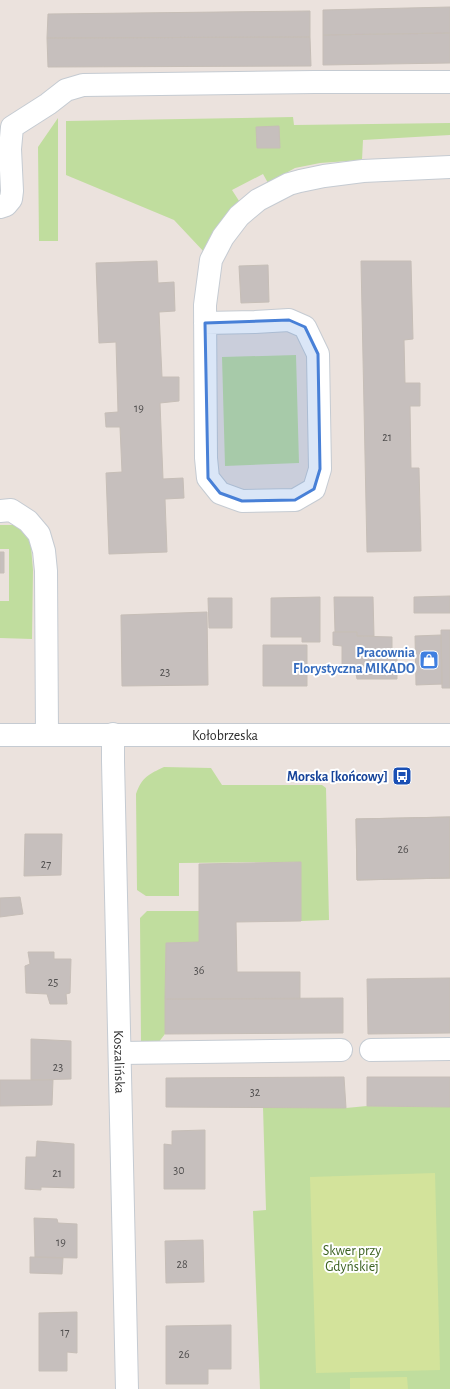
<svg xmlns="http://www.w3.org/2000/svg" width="450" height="1389" viewBox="0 0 450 1389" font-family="'Alegreya Sans',sans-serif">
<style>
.green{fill:#c0dd9e}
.pitch{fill:#d3e39b}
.building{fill:#c6bfbd;stroke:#c6beb7}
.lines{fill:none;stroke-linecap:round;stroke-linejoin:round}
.street-casing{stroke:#c5cbd2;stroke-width:24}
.street{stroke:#fff;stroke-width:22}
.marked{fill:#4880d7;fill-opacity:0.2;stroke:#4880d7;stroke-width:3;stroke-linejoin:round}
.labels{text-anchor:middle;stroke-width:4;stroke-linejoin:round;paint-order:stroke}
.number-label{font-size:12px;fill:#514f4f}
.shop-label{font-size:14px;font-weight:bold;fill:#366cbe;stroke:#fff;text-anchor:end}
.street-label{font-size:14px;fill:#2a2a2a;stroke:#fff}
.transit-label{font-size:14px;font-weight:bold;fill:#164399;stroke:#fff;text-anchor:end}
.park-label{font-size:14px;fill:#3b6120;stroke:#fff}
</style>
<rect width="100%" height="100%" fill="#ebe2dd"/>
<!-- green -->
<path class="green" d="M 293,117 L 294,125 L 450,123 L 450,135 L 363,140 L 362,160 L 320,163 L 295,168 L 268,183 L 263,174 L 232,190 L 241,204 L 205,253 L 174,220 L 66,175 L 66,121 Z
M 58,118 L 58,241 L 39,241 L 38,147 Z
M 296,355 L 299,463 L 225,466 L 222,357 Z
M 0,525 L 16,525 L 29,539 L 31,547 L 33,570 L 32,639 L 0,638 L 0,601 L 9,601 L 9,549 L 0,549 Z
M 164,767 L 211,768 L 222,785 L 322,785 L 326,788 L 329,920 L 301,921 L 301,862 L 179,863 L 179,896 L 146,896 L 137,890 L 136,794 C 142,777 149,774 164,767 Z
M 147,911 L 199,911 L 199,942 L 166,943 L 165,1034 L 158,1043 L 141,1043 L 140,918 Z
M 367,1106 L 450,1107 L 450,1389 L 260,1389 L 253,1211 L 266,1210 L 263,1107 L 346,1108 Z"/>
<!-- pitch -->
<path class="pitch" d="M 435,1173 L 440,1370 L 316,1373 L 310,1177 Z
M 407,1377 L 408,1389 L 350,1389 L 350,1378 Z"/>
<!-- building -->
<path class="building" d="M 450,7 L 450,33 L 323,35 L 323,10 Z
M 310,11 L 310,37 L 47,38 L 48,14 Z
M 450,33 L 450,63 L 323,65 L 323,35 Z
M 310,37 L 311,66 L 48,67 L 47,38 Z
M 279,126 L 280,148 L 257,148 L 256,127 Z
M 157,261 L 158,283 L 174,282 L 175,311 L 159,312 L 162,377 L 179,377 L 179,401 L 160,403 L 163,479 L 183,478 L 184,498 L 165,499 L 167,552 L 109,554 L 106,473 L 122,472 L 120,427 L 106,427 L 105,413 L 118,412 L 116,342 L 99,343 L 96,263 Z
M 361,261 L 411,261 L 413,339 L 404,340 L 405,383 L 420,383 L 420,406 L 410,406 L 411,468 L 419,468 L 421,551 L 367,552 Z
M 268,265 L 269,302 L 241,303 L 239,266 Z
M 0,552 L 4,552 L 4,573 L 0,573 Z
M 450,596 L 450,613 L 414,613 L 414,597 Z
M 320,597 L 320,642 L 302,642 L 302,637 L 271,637 L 271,598 Z
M 334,597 L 373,597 L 374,636 L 357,636 L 357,632 L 335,632 Z
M 208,598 L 232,598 L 232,628 L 209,628 Z
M 207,612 L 208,685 L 122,686 L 121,615 Z
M 441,630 L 450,630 L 450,688 L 442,688 Z
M 333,632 L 357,632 L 357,636 L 392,637 L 392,656 L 397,655 L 397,679 L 357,679 L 356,674 L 342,674 L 342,646 L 333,645 Z
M 441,635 L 442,684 L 416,685 L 415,636 Z
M 263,645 L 307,645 L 307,686 L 263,686 Z
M 450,817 L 450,878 L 357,880 L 356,819 Z
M 450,817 L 450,878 L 357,880 L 356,819 Z
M 25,834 L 62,834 L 61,875 L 24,876 Z
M 301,862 L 301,921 L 236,922 L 237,972 L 300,972 L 300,999 L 165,999 L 166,943 L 199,942 L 199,864 Z
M 20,897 L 23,914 L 0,917 L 0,898 Z
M 28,952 L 54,952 L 54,959 L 71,959 L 70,993 L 66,994 L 67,1004 L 50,1004 L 47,994 L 26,993 L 25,966 L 30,964 Z
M 450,978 L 450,1033 L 368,1034 L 367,979 Z
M 343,998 L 343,1033 L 165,1034 L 165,999 Z
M 31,1039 L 71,1041 L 71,1079 L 31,1080 Z
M 344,1077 L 346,1108 L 166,1107 L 166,1078 Z
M 367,1077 L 450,1077 L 450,1107 L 367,1106 Z
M 0,1080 L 53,1080 L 52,1105 L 0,1106 Z
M 205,1130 L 205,1189 L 164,1189 L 164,1144 L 172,1145 L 172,1131 Z
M 37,1141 L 74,1144 L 74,1188 L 41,1187 L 41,1190 L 25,1189 L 26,1157 L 36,1157 Z
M 34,1218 L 57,1219 L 58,1223 L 77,1224 L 77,1258 L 35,1257 Z
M 203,1240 L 204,1282 L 166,1283 L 165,1241 Z
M 30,1257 L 63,1258 L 62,1274 L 30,1273 Z
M 77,1312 L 77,1353 L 67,1352 L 67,1371 L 39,1371 L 39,1313 Z
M 231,1325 L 231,1369 L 208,1369 L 208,1384 L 166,1384 L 166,1326 Z"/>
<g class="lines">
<defs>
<g id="street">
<path d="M 0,207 L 6,205 L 11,199 L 12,191 L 10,149 L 12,127 L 48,104 L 66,90 L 83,85 L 315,82 L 450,82"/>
<path d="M 205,323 L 255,322 L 289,320 L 305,327 L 318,354 L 320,469 L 314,489 L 295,500 L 242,501 L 220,493 L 208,478 L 206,458 L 205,305 L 211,260 L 223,237 L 239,216 L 258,200 L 289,184 L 300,181 L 324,176 L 363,171 L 450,167"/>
<path d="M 0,511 L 11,510 L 28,521 L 39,534 L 44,551 L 46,571 L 47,735"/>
<path id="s1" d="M 113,734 L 113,761 L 127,1389"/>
<path id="s2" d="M 0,735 L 450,735"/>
<path d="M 371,1050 L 450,1049"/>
<path d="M 120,1053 L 341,1050"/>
</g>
</defs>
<!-- street casing -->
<use href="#street" class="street-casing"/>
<!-- street -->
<use href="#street" class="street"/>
</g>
<!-- marked area -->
<path class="marked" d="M 289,320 L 305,327 L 318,354 L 320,469 L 314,489 L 295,500 L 242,501 L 220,493 L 208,478 L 205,323 Z"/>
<!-- icons -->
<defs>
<symbol id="shop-square" viewBox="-11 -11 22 22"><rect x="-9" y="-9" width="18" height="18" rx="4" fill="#3f7fe0" stroke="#fff"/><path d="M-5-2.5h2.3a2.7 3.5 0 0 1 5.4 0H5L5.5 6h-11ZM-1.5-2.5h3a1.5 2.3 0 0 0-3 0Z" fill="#fff"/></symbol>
<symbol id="bus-square" viewBox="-11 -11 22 22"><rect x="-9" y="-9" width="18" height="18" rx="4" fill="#1a4fb4" stroke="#fff"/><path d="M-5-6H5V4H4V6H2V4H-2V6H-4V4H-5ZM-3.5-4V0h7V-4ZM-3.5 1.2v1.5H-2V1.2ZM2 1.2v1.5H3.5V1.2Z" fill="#fff"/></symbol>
</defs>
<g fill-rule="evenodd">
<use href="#shop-square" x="418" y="649" width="22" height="22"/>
<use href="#bus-square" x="391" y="765" width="22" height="22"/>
</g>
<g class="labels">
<!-- number labels -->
<g class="number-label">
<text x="139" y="412">19</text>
<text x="387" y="441">21</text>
<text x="165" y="676">23</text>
<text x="403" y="853">26</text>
<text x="46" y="868">27</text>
<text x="199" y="974">36</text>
<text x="53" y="986">25</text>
<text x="58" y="1071">23</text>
<text x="255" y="1096">32</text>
<text x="179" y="1174">30</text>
<text x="57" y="1177">21</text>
<text x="61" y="1246">19</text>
<text x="182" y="1268">28</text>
<text x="65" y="1336">17</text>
<text x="184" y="1358">26</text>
</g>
<!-- shop labels -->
<g class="shop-label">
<text x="415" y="657">Pracownia<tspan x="415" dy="16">Florystyczna MIKADO</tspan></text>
</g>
<!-- street labels -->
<g class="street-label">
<text dy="5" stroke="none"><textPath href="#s2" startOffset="225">Kołobrzeska</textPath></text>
<text dy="5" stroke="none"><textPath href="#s1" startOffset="328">Koszalińska</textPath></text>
</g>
<!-- transit labels -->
<g class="transit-label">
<text x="388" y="781">Morska [końcowy]</text>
</g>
<!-- park labels -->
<g class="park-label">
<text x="352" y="1255">Skwer przy<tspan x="352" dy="16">Gdyńskiej</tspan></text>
</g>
</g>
</svg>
